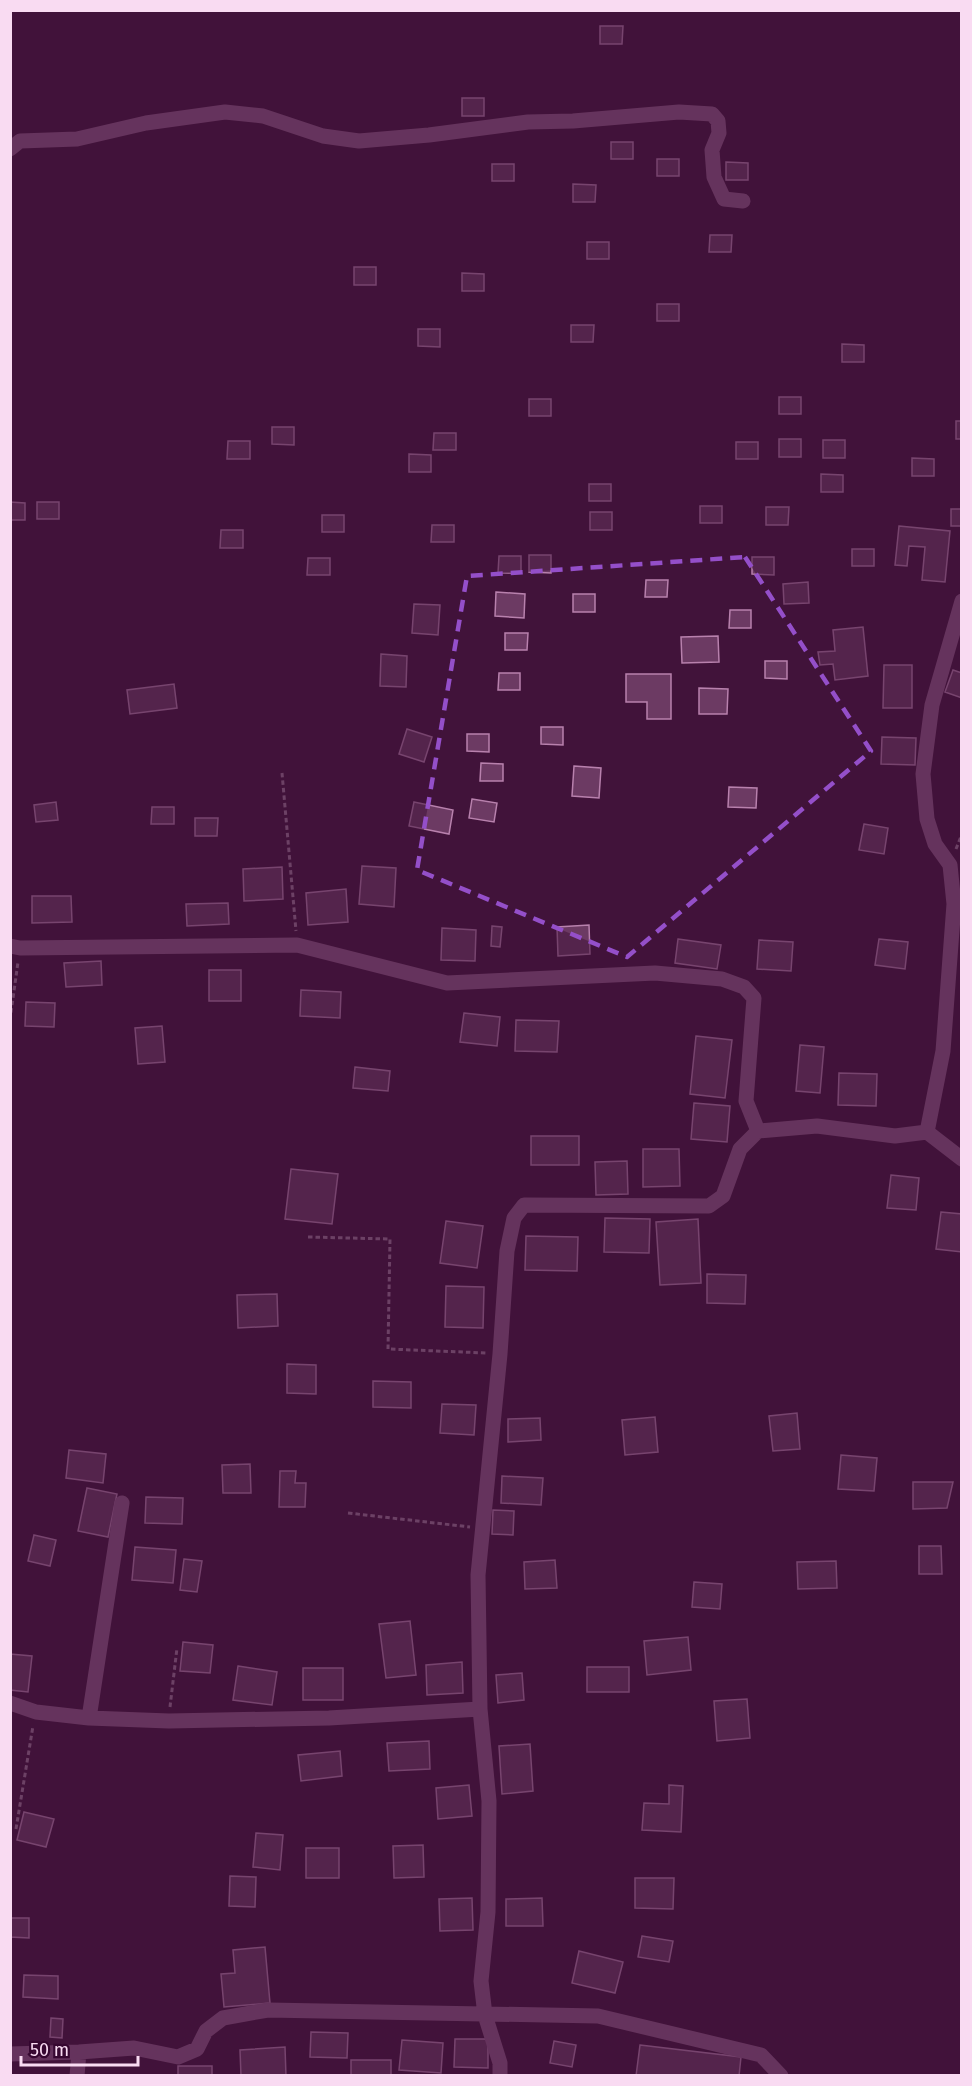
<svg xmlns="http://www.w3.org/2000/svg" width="972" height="2086" viewBox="0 0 972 2086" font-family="'Fira Sans',sans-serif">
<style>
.building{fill:#6c3a63;stroke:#b881ad;stroke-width:1.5}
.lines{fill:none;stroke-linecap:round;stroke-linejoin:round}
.path{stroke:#a07a99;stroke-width:3;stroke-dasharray:4.5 3;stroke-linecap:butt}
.minor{stroke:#915c87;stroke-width:15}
.marked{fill:none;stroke:#944fc9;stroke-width:4.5;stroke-dasharray:12 8;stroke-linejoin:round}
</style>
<rect width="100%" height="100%" fill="#41133a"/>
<!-- building -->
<path class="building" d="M 600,26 L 623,26 L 622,44 L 600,44 Z
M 462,98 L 484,98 L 484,116 L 462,116 Z
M 611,142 L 633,142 L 633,159 L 611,159 Z
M 657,159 L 679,159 L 679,176 L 657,176 Z
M 726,162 L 748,163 L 748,180 L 726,180 Z
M 492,164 L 514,164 L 514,181 L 492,181 Z
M 573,184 L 596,185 L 595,202 L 573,202 Z
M 710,235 L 732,235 L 731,252 L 709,252 Z
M 587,242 L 609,242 L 609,259 L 587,259 Z
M 354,267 L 376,267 L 376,285 L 354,285 Z
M 462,273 L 484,274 L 484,291 L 462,291 Z
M 657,304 L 679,304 L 679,321 L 657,321 Z
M 571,325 L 594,325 L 593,342 L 571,342 Z
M 418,329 L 440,329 L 440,347 L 418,346 Z
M 842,344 L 864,345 L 864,362 L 842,362 Z
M 779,397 L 801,397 L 801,414 L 779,414 Z
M 529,399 L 551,399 L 551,416 L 529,416 Z
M 956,421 L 962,421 L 962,439 L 956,439 Z
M 272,427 L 294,427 L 294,445 L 272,444 Z
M 434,433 L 456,433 L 456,450 L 433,450 Z
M 779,439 L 801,439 L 801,457 L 779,457 Z
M 823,440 L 845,440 L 845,458 L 823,458 Z
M 228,441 L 250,441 L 250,459 L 227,459 Z
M 736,442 L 758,442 L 758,459 L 736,459 Z
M 409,454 L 431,455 L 431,472 L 409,472 Z
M 912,458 L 934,459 L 934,476 L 912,476 Z
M 821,474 L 843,475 L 843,492 L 821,492 Z
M 589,484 L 611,484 L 611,501 L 589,501 Z
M 10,502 L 25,503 L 25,520 L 10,520 Z
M 37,502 L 59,502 L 59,519 L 37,519 Z
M 700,506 L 722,506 L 722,523 L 700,523 Z
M 766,507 L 789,507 L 788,525 L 766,525 Z
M 951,509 L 962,509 L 962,526 L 951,526 Z
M 590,512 L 612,512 L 612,530 L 590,530 Z
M 322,515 L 344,515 L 344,532 L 322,532 Z
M 432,525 L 454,525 L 454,542 L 431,542 Z
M 899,526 L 950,531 L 945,582 L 922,580 L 925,547 L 909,546 L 907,566 L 895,565 Z
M 221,530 L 243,530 L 243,548 L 220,548 Z
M 852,549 L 874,549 L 874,566 L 852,566 Z
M 529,555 L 551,555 L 551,573 L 529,572 Z
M 499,556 L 521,556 L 521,573 L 498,573 Z
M 752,557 L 774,557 L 774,575 L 752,574 Z
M 308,558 L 330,558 L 330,575 L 307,575 Z
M 646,580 L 668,580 L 667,597 L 645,597 Z
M 808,582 L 809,603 L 784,604 L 783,584 Z
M 496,592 L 525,594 L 524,618 L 495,616 Z
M 573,594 L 595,594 L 595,612 L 573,612 Z
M 414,604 L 440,605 L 438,635 L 412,633 Z
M 730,610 L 751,610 L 751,628 L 729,628 Z
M 863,627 L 868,676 L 835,680 L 833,664 L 820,665 L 818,652 L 835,651 L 833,630 Z
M 505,633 L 528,633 L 527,650 L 505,650 Z
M 718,636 L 719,662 L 682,663 L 681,637 Z
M 381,654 L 407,656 L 406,687 L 380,686 Z
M 765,661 L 787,661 L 787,679 L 765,678 Z
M 884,665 L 912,665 L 912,708 L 883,708 Z
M 953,670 L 962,673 L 962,698 L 945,692 Z
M 499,673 L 520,673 L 520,690 L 498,690 Z
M 626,674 L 671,674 L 671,719 L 647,719 L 647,702 L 626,702 Z
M 174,684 L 177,708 L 130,714 L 127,690 Z
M 699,688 L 728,689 L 727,714 L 699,714 Z
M 541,727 L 563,727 L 563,745 L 541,744 Z
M 407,729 L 432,737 L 424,762 L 399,754 Z
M 467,734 L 489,734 L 489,752 L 467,751 Z
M 882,737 L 916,738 L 915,765 L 881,764 Z
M 481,763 L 503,764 L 503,781 L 480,781 Z
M 574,766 L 601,768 L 599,798 L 572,796 Z
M 729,787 L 757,788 L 756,808 L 728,807 Z
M 472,799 L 497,803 L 494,822 L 469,818 Z
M 56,802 L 58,820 L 36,822 L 34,805 Z
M 414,802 L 453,810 L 449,834 L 409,826 Z
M 152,807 L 174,807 L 174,824 L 151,824 Z
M 195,818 L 218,818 L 217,836 L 195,836 Z
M 864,824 L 888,828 L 884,854 L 859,850 Z
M 362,866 L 396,868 L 394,907 L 359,904 Z
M 282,867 L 283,899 L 244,901 L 243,869 Z
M 346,889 L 348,922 L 308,925 L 306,893 Z
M 32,896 L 71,896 L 72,922 L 32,923 Z
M 228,903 L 229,924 L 187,926 L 186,904 Z
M 589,925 L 590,954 L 558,956 L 557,927 Z
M 492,926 L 502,927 L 500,947 L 491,946 Z
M 442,928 L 476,930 L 475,961 L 441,960 Z
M 678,939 L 721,945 L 717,969 L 675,963 Z
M 879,939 L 908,942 L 905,969 L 875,965 Z
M 759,940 L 793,942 L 791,971 L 757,969 Z
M 101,961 L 102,985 L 66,987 L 64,963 Z
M 209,970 L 241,970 L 241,1001 L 209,1001 Z
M 301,990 L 341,992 L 340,1018 L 300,1016 Z
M 26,1002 L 55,1003 L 54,1027 L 25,1026 Z
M 464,1013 L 500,1017 L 497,1046 L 460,1042 Z
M 516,1020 L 559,1021 L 557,1052 L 515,1051 Z
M 162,1026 L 165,1062 L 138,1064 L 135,1028 Z
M 696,1036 L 732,1040 L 725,1098 L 690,1094 Z
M 800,1045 L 824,1047 L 820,1093 L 796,1091 Z
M 355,1067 L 390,1071 L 388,1091 L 353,1088 Z
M 839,1073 L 877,1074 L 876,1106 L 838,1105 Z
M 694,1103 L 730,1106 L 727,1142 L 691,1139 Z
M 531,1136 L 579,1136 L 579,1165 L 531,1165 Z
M 643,1149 L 679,1149 L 680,1186 L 643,1187 Z
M 627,1161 L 628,1194 L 596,1195 L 595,1162 Z
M 291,1169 L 338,1174 L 332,1224 L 285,1219 Z
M 891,1175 L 919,1178 L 916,1210 L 887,1208 Z
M 941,1212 L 962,1214 L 962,1252 L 936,1249 Z
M 605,1218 L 650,1219 L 649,1253 L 604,1252 Z
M 698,1219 L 701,1283 L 660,1285 L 656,1222 Z
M 446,1221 L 483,1226 L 477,1268 L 440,1263 Z
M 526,1236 L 578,1237 L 577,1271 L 525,1270 Z
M 707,1274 L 746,1275 L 745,1304 L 707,1303 Z
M 446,1286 L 484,1287 L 483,1328 L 445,1327 Z
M 277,1294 L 278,1326 L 238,1328 L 237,1295 Z
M 287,1364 L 316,1365 L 316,1394 L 287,1393 Z
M 373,1381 L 411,1382 L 411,1408 L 373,1407 Z
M 442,1404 L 476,1405 L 474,1435 L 440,1433 Z
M 797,1413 L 800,1449 L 773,1451 L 769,1416 Z
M 655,1417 L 658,1452 L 625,1455 L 622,1420 Z
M 540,1418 L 541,1440 L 508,1442 L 508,1419 Z
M 69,1450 L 106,1454 L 103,1483 L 66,1478 Z
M 841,1455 L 877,1458 L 874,1491 L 838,1489 Z
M 250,1464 L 251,1493 L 223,1493 L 222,1465 Z
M 280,1471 L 296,1471 L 295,1483 L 306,1483 L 305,1507 L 279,1507 Z
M 502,1476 L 543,1478 L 541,1505 L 501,1503 Z
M 913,1482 L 953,1482 L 947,1508 L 913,1509 Z
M 87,1488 L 117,1494 L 108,1537 L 78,1531 Z
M 146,1497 L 183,1498 L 182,1524 L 145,1523 Z
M 493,1510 L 514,1511 L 513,1535 L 492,1534 Z
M 34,1535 L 56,1540 L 50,1566 L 28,1561 Z
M 919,1546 L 941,1546 L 942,1574 L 919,1574 Z
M 135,1547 L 176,1550 L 173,1583 L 132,1580 Z
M 184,1559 L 202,1561 L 197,1592 L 180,1590 Z
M 555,1560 L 557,1588 L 525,1589 L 524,1562 Z
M 836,1561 L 837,1588 L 798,1589 L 797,1562 Z
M 694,1582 L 722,1584 L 720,1609 L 692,1607 Z
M 410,1621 L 416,1675 L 386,1678 L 379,1624 Z
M 688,1637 L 691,1670 L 647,1675 L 644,1641 Z
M 183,1642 L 213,1645 L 210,1673 L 180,1671 Z
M 10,1654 L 32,1656 L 28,1692 L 10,1690 Z
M 462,1662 L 463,1693 L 427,1695 L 426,1665 Z
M 238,1666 L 277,1672 L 272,1705 L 233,1700 Z
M 587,1667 L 629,1667 L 629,1692 L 587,1692 Z
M 303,1668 L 343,1668 L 343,1700 L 303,1700 Z
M 522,1673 L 524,1700 L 498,1703 L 496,1675 Z
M 747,1699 L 750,1738 L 717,1741 L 714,1701 Z
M 429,1741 L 430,1769 L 389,1771 L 387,1743 Z
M 530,1744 L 533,1791 L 502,1794 L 499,1746 Z
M 340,1751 L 342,1776 L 301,1781 L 298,1755 Z
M 469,1785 L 472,1816 L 438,1819 L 436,1788 Z
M 669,1785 L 683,1786 L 681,1832 L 642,1830 L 644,1803 L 669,1804 Z
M 24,1812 L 54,1819 L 46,1847 L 17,1840 Z
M 256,1833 L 283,1835 L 280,1870 L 253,1867 Z
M 423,1845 L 424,1877 L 394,1878 L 393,1846 Z
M 306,1848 L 339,1848 L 339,1878 L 306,1878 Z
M 230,1876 L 256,1877 L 255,1907 L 229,1906 Z
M 635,1878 L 674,1878 L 673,1909 L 635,1908 Z
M 472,1898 L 473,1930 L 440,1931 L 439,1899 Z
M 542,1898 L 543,1926 L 506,1926 L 506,1899 Z
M 10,1918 L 29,1918 L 29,1938 L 10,1937 Z
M 642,1936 L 673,1941 L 669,1962 L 638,1957 Z
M 265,1947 L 270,2003 L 224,2007 L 221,1974 L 235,1973 L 233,1950 Z
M 579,1951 L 623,1962 L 615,1993 L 572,1983 Z
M 24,1975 L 58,1976 L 58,1999 L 23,1997 Z
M 51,2018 L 63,2019 L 62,2038 L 50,2037 Z
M 311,2032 L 348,2033 L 347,2058 L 310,2057 Z
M 455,2039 L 488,2039 L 488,2068 L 454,2067 Z
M 402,2040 L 443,2043 L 441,2073 L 399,2070 Z
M 554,2041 L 576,2045 L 572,2067 L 550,2063 Z
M 640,2045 L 741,2057 L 739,2076 L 636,2076 Z
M 285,2047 L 286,2076 L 241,2076 L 240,2050 Z
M 351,2060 L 391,2060 L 391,2076 L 351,2076 Z
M 178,2066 L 212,2066 L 212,2076 L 178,2076 Z"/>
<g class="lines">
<!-- path -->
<path class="path" d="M 282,773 L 296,931
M 956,849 L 962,834
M 10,1020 L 18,962
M 308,1237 L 390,1239 L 388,1349 L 486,1353
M 348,1513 L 470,1527
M 170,1707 L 177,1648
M 16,1829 L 33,1726"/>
<!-- minor -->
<path class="minor" d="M 10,149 L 20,141 L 77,139 L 146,123 L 225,112 L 263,116 L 323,136 L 359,141 L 429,135 L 528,122 L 573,121 L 679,112 L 712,114 L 718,121 L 719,133 L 712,150 L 714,177 L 724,199 L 743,201
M 10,946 L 20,948 L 297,945 L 447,983 L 655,973 L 722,979 L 744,987 L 754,998 L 746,1101 L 758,1131
M 927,1132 L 962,1159
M 10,1703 L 36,1712 L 89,1718 L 169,1721 L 329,1718 L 480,1709
M 89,1718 L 122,1503
M 10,2054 L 79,2052 L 134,2048 L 178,2057 L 197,2049 L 206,2031 L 223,2018 L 268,2010 L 598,2016 L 761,2055 L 781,2076
M 77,2076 L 79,2052
M 500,2076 L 500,2063 L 485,2015 L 481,1981 L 488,1912 L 489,1801 L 480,1709 L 478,1575 L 500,1354 L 507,1251 L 514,1218 L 524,1205 L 709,1206 L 723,1196 L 740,1149 L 758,1131 L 817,1126 L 895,1136 L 927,1132 L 943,1051 L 954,904 L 950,865 L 935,844 L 927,819 L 923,774 L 932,705 L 962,601"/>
</g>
<!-- marked area -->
<path d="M0 0H972V2086H0ZM 745,557 L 871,751 L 627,957 L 417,870 L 467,576 Z" fill="#41133a" fill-opacity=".55" fill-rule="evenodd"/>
<path class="marked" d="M 745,557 L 871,751 L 627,957 L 417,870 L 467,576 Z"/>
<!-- border -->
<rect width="972" height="2086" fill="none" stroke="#f9dbf2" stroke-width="24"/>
<!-- scale -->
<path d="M21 2056v9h117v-9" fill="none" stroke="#f9dbf2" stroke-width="3"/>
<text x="30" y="2056" font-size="18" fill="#f9dbf2" stroke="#360730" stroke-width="4.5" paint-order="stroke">50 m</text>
</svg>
